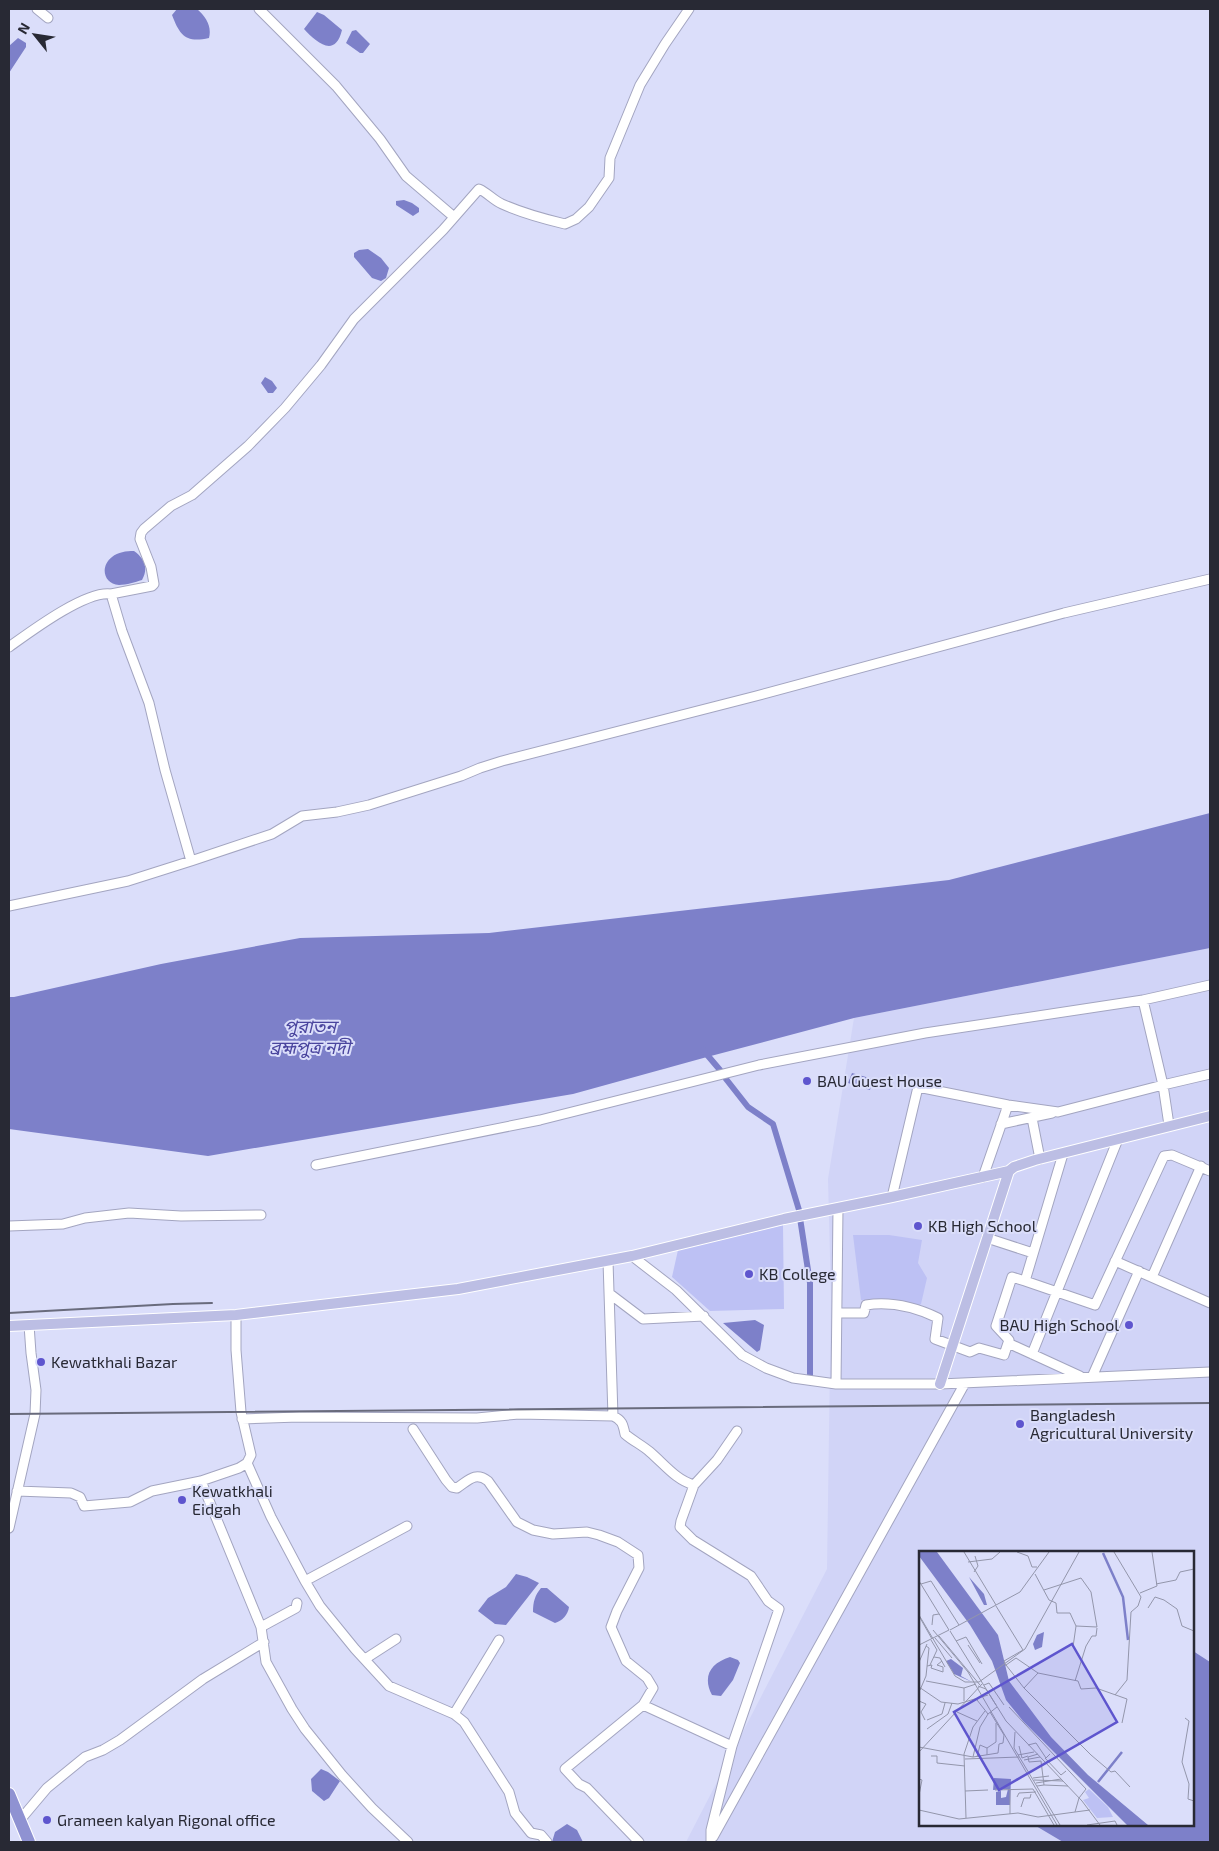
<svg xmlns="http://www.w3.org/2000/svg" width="1219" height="1851" viewBox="0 0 1219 1851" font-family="'Exo 2','Noto Sans Bengali',sans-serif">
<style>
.built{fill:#d1d4f7;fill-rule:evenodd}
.green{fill:#bdc1f4}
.water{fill:#7d80c9}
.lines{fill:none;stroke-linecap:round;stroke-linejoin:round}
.canal{stroke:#7d80c9;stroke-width:6}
.minor-casing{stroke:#a3a5c0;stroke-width:11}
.major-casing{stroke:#fff;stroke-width:12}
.highway-casing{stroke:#fff;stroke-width:14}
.minor{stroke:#fff;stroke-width:9}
.major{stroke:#bcbee4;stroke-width:10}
.highway{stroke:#8f92d2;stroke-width:12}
.rail{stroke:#696b7c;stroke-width:2}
.poi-dot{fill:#5e55ce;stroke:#dbdefa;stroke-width:2}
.labels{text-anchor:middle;stroke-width:4;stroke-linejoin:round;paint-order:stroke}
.poi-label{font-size:16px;fill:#282934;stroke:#dbdefa;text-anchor:start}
.water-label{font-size:18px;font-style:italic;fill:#4a459e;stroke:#dbdefa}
.inset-river{fill:none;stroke:#7d80c9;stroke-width:2.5}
.inset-road{fill:none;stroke:#9396ab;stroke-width:1}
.view{fill:#5e55ce;fill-opacity:0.15;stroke:#5e55ce;stroke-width:2.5}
.inset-edge{fill:none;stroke:#282934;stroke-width:2.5}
</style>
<rect width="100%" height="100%" fill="#dbdefa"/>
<!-- built -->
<path class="built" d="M 1210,948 L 1210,1842 L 686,1842 L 827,1569 L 831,1296 L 828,1179 L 854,1018 ZM 920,1552 L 1193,1552 L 1193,1825 L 920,1825 Z"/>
<!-- green -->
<path class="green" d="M 783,1225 L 784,1309 L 710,1311 L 672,1277 L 678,1250 Z
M 853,1235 L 889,1235 L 922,1240 L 918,1263 L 927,1278 L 921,1304 L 917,1307 L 882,1300 L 861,1300 Z"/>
<!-- water -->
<path class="water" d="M 177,9 L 197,9 C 206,17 212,26 209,38 C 186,43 180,36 172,15 Z
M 317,12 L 324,15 L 342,30 C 335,59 316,42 304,29 Z
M 356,30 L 370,44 L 363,53 L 360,53 L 346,43 L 352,31 Z
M 18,38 L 26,43 L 26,47 L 9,73 L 9,46 Z
M 404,200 L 412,203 L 419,208 L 419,212 L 413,216 L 396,205 L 396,201 Z
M 368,249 L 381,258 L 389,268 L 386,278 L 381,281 L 372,278 L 354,257 L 354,253 L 359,250 Z
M 265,377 L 272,381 L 277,388 L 273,393 L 268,393 L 261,383 Z
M 134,551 C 144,558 149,568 142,580 C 135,582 127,585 119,585 C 103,584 100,566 112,557 C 118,552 126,551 134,551 Z
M 1210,813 L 1210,948 L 854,1018 L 707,1057 L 573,1094 L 208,1156 L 9,1129 L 9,997 L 14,997 L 161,964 L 300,938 L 489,933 L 949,880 Z
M 852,1073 L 873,1079 L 870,1090 L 848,1083 Z
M 755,1320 L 764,1325 L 760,1350 L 757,1352 L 723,1323 Z
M 516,1574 L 527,1577 L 539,1583 L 506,1625 L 495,1624 L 478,1611 L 488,1598 L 506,1587 Z
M 541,1588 L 547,1588 L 569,1607 C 568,1615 562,1621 555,1623 L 533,1612 C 533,1602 535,1595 541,1588 Z
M 1193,1651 L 1210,1662 L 1210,1839 L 1209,1842 L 1063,1842 L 1036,1826 L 1193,1825 Z
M 730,1657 L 738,1660 L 740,1663 L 733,1680 L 721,1696 L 712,1695 C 702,1676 711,1663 730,1657 Z
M 321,1769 L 328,1772 L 340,1781 L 329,1798 L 324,1801 L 312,1791 L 311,1779 Z
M 567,1824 L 577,1830 L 583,1842 L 552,1842 L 555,1832 Z"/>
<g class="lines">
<!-- canal -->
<path class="canal" d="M 703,1050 L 720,1070
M 726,1079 L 748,1107 L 773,1124 L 799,1210
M 800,1218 L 810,1283 L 810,1375"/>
<defs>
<path id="minor" d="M 37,9 L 48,18
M 259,9 L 336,86 L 380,139 L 406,176 L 454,217
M 111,594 L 152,586 L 154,584 L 151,567 L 140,539 L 141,533 L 144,529 L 171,506 L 192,495 L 248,446 L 285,408 L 321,365 L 354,319 L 443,230 L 479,189 C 488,193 493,200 502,204 C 522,213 544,219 565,224 L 576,219 L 589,207 L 609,178 L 610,158 L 640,85 L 665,44 L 689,9
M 9,647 C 30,632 86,590 111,594 L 122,631 L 149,703 L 165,770 L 191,861 L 272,834 L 302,816 L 337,812 L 369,805 L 461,776 L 480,768 L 502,761 L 756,696 L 1064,613 L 1210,579
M 9,906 L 128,881 L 191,861
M 1032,1118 L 1040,1159
M 1001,1124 L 1052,1113
M 1169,1125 L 1163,1085 L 1210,1074
M 1063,1154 L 1025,1281 L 1095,1305 L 1164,1156 L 1172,1155 L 1210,1171
M 316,1165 L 540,1120 L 759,1065 L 925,1033 L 1143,1000 L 1210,985
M 983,1177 L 1008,1105
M 892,1197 L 918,1087 L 1008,1105 L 1058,1112 L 1163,1085 L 1143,1000
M 9,1226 L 63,1224 L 85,1218 L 129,1213 L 181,1216 L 261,1215
M 987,1238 L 1033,1253
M 632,1256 L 676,1290 L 742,1355 L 766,1368 L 793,1378 L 836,1384 L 940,1384 L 1210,1372
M 608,1261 L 613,1416
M 1115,1261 L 1210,1303
M 1152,1277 L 1201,1166
M 610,1294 L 643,1319 L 704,1316
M 837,1313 L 864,1313 L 866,1305 C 892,1301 915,1307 938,1318 L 935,1339 L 970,1352 L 979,1348 L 1004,1355 L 1009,1340 L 996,1326 L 1012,1277 L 1025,1281
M 1008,1343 L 1080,1376
M 1032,1354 L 1118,1139
M 1092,1377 L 1139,1271
M 836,1384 L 838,1208
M 242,1419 L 299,1417 L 477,1418 L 519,1414 L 613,1416 C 622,1420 623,1424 625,1434 C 633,1441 642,1445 650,1452 C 665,1465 676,1480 694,1485 L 681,1521 L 680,1527 L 693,1540 L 751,1576 L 768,1601 L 779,1609 L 732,1746 L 711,1830 L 711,1842
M 413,1429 L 446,1480 L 452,1487 L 457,1488 C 468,1481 475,1471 488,1481 L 517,1522 L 533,1530 L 553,1534 L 587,1532 L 599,1535 L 618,1542 L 638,1555 L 639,1568 L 617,1611 L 611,1627 L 626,1661 L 647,1678 L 653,1688 L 643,1705 L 732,1746
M 247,1463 L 271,1517 L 305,1581 L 320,1606 L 355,1649 L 389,1686 L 454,1714 L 464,1722 L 509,1792 L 515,1813 L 531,1833 L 541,1835 L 547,1842
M 201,1481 L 261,1627 L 266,1662 L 292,1709 L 305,1729 L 342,1775 L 372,1808 L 408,1842
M 694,1485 L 717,1460 L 737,1431
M 17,1491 L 71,1493 L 80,1497 L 84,1506 L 130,1502 L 152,1491 L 201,1481 L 239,1468 L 247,1463 L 251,1455 L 241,1412 L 236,1350 L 236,1315
M 9,1528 L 35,1414 L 36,1390 L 31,1353 L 29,1325
M 305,1581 L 407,1526
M 261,1627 L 296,1608 L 297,1603
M 365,1659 L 396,1639
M 454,1714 L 499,1640
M 20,1820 L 47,1788 L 85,1757 L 103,1750 L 120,1740 L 203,1679 L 264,1642
M 713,1837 L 965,1383
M 639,1842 L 587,1788 L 579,1784 L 565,1769 L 643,1705"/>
<path id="major" d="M 9,1326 L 236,1315 L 458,1289 L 632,1256 L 784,1219 L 892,1197 L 1009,1171
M 940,1384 L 1009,1171 L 1014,1167 L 1035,1160 L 1210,1116"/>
<path id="highway" d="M 9,1794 L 29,1842"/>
</defs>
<!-- minor casing -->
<use href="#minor" class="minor-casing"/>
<!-- major casing -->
<use href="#major" class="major-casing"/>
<!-- highway casing -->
<use href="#highway" class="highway-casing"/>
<!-- minor -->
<use href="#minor" class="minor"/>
<!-- major -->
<use href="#major" class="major"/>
<!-- highway -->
<use href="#highway" class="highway"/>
<!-- rail -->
<path class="rail" d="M 9,1313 L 173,1304 L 212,1303
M 9,1414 L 1210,1403"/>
</g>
<!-- markers -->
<g class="poi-dot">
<circle cx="807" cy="1081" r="5"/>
<circle cx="918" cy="1226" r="5"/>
<circle cx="749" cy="1274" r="5"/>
<circle cx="1129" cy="1325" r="5"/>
<circle cx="41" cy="1362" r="5"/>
<circle cx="1020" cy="1424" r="5"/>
<circle cx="182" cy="1500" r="5"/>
<circle cx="47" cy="1820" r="5"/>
</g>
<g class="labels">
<!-- poi labels -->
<g class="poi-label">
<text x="817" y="1087">BAU Guest House</text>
<text x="928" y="1232">KB High School</text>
<text x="759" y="1280">KB College</text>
<text x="1119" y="1331" text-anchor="end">BAU High School</text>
<text x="51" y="1368">Kewatkhali Bazar</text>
<text x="1030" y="1421">Bangladesh<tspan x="1030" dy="18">Agricultural University</tspan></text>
<text x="192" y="1497">Kewatkhali<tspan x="192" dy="18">Eidgah</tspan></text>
<text x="57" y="1826">Grameen kalyan Rigonal office</text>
</g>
<!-- water labels -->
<g class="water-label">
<text x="310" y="1033">পুরাতন<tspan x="310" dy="21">ব্রহ্মপুত্র নদী</tspan></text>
</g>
</g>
<!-- overview -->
<g transform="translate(919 1551)">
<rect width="275" height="275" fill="#dbdefa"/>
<path d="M 170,238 L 189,256 L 194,266 L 178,267 L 164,249 L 170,247 L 166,241 Z" fill="#bdc1f4"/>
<path d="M 0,1 L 18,1 L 79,84 L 90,130 L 132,186 L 169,224 L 229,274 L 208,274 L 104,170 L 87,149 L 73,110 L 51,74 L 0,5 ZM 50,26 L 65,43 L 68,54 L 65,54 ZM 125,81 L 123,96 L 116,99 L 114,93 L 118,84 ZM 32,108 L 44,117 L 42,125 L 53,131 L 35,123 L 27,110 ZM 75,227 L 92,228 L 91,254 L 77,254 L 77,241 L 82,240 L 82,247 L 87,246 L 89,238 L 74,239 Z" fill="#7d80c9"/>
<path class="inset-river" d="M 184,2 L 204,46 L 209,89M 179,231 L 203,201"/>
<path class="inset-road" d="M 45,1 L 77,54M 98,1 L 109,5 L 113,16 L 118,16M 195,1 L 222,46 L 219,55 L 212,61 L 208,129 L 196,144M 49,11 L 73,8 L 81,1M 55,21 L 59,15 L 56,5M 116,23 L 130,49 L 137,52 L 138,62 L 151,62 L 157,75 L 178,76 L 172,41 L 162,27 L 125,39M 0,30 L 30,79M 2,33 L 12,30 L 40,74M 237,33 L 257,29 L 261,21 L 275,18M 221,42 L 238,35 L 233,1M 77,55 L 104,99 L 85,110 L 87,115M 229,57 L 236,46 L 245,49 L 258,58 L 263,75 L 275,80M 0,64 L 36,125 L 46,131 L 60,131 L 106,98 L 160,1M 0,65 L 13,88M 13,74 L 14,64 L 20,63M 14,79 L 49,121 L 138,274M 31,79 L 101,41 L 130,1M 31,80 L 87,170 L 163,250 L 181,274M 20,85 L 61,134M 16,87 L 33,107M 37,90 L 47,86 L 63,113M 0,94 L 30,79M 49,94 L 61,112M 154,96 L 157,75M 15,106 L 21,107 L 26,116M 0,111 L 8,93M 11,114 L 18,99 L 12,89M 8,115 L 13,114 L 12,117 L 24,121 L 24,116 L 18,114 L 23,110M 119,122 L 159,130 L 162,138 L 177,137 L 208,148 L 203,172M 7,130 L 45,137M 156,130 L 167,95 L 173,85 L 177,85 L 178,77M 65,134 L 70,132 L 85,154M 59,135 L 67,138 L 77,154M 0,136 L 22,151 L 39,153 L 69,144M 105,137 L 87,114 L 97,107 L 119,122 L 105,137 L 172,204 L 192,221 L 196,220 L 211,236M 1,139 L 7,125 L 10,97 L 7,95M 58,149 L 69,163 L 78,156M 0,150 L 7,153 L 2,161 L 6,169M 45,150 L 45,137 L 57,133M 90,156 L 167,238 L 160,247 L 156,261M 38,161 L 58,170M 69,163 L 61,176 L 54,206 L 79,202 L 80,193 L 84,192 L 85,184 L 71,161M 266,167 L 270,170 L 263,211 L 270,233 L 269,248 L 275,250M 8,169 L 23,163 L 26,152M 8,178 L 29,163 L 33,152M 96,181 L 95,197 L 141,274M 109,194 L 117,192 L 127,207 L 131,203M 100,195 L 103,207 L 109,205M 0,196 L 54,206M 0,201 L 63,133M 68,204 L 68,197 L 77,191 L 77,172M 99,204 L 115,201M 12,205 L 18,205 L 18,212 L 46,215M 58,206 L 61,194 L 68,197M 126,207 L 142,224 L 147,220M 46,208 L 100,206M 105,209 L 121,206M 114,227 L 130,225M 0,228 L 3,229 L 0,244M 115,229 L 144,230M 117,232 L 142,228M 125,234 L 149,235M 118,235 L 125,234 L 122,210 L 110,211 L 109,206 L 119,203M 91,238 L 91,263M 76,239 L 114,238 L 135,274M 46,240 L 69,239M 98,246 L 100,242 L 117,241M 102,256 L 105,247 L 111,247 L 112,243M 0,259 L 40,268 L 99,262 L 119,266 L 171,259M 47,267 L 45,203 L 54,176 L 66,160M 168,274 L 196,270 L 198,274"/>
<path class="view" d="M 153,93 L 198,171 L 80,239 L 35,161 Z"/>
<rect width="275" height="275" class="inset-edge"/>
</g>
<!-- border -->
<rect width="1219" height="1851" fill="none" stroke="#282934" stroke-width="20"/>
<!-- north arrow -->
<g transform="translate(35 35) rotate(300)" stroke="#dbdefa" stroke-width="4" paint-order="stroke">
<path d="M0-4L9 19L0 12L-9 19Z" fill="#282934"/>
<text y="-8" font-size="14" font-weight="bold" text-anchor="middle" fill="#282934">N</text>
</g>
</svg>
